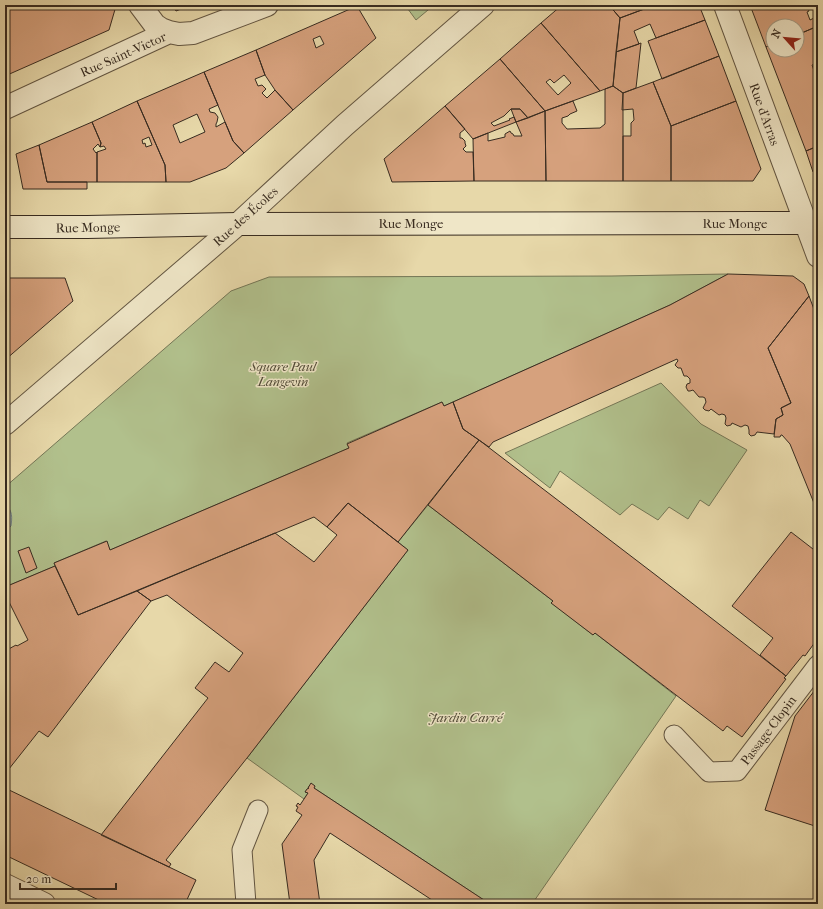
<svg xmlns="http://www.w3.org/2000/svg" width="823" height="909" viewBox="0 0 823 909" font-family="'IM FELL French Canon',serif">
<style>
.green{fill:#b1c08c;stroke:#747656}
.water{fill:#9eb6b6;stroke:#757e7a}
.building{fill:#d6a17d;stroke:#372b20;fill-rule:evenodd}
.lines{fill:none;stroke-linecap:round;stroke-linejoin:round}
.service-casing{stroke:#635642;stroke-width:21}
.pedestrian-casing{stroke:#635642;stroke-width:24}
.minor-casing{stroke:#635642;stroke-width:24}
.tertiary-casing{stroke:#635642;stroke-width:24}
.secondary-casing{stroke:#372b20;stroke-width:24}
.service{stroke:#efe6c7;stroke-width:19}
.pedestrian{stroke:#efe6c7;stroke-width:22}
.minor{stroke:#efe6c7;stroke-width:22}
.tertiary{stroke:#efe6c7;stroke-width:22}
.secondary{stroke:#efe6c7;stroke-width:22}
.labels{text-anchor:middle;stroke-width:3;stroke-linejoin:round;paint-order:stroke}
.street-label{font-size:13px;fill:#372b20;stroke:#efe6c7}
.park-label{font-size:13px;font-style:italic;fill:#4f4936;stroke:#efe6c7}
</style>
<rect width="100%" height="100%" fill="#e7d8a9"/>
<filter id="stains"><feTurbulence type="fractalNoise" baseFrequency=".005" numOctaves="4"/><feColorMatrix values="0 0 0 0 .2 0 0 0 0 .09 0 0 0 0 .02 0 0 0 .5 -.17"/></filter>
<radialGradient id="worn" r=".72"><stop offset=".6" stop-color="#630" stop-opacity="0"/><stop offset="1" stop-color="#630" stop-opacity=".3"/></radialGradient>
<!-- green -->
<path class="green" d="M 405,5 L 434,5 L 416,20 Z
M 728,274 L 670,305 L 444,406 L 442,402 L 347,443 L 349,448 L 110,550 L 106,541 L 54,563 L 55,566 L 5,587 L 5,487 L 231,291 L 269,277 L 612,276 Z
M 661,383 L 701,424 L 747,450 L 709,506 L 700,500 L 688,519 L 669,507 L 658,520 L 632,504 L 620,515 L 560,471 L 550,488 L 505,453 Z
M 428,505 L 553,601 L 552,603 L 593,635 L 595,633 L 676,696 L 532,904 L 490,904 L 314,788 L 315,786 L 311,784 L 308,787 L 309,788 L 307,789 L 305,792 L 308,793 L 304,799 L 247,758 L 408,550 L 398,542 Z"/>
<!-- water -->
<path class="water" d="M 5,505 C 13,510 12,518 11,526 L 5,532 Z"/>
<!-- building -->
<path class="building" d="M 5,5 L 115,5 L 116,6 L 109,30 L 5,76 Z
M 172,5 L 191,5 L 176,11 Z
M 562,5 L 609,5 L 620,18 L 613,86 L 600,91 L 541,23 Z
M 609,5 L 655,5 L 620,18 Z
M 655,5 L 699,5 L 705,20 L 656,38 L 650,24 L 634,31 L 639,44 L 616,52 L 620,18 Z
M 750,5 L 807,5 L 809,11 L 807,12 L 810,20 L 818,16 L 818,26 L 797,35 L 797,26 L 773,26 L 773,44 L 766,47 Z
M 357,6 L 376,38 L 293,110 L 275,90 L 265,75 L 256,50 ZM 320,36 L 324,44 L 316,48 L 313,39 Z
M 705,20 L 719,56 L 662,79 L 648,41 Z
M 541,23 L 600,91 L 545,111 L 500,59 ZM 564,75 L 571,83 L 558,95 L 546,82 L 550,79 L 554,83 Z
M 818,26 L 818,63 L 812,65 L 818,82 L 818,146 L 806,151 L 766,47 L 773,44 L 773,50 L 797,50 L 797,35 Z
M 641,43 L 636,88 L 623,93 L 613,86 L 616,52 Z
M 256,50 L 265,75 L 255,79 L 258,86 L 262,85 L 266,89 L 262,93 L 267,98 L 275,90 L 293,110 L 244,153 L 233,141 L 204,72 Z
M 719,56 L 736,101 L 671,126 L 653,82 Z
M 500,59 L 545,111 L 528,118 L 520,109 L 511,109 L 504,116 L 491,123 L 494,126 L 510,120 L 509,119 L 514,117 L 516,122 L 473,139 L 445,106 Z
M 204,72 L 218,105 L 209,109 L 210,112 L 215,113 L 218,117 L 217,122 L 216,124 L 216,127 L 225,122 L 233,141 L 244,153 L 226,168 L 190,182 L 166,182 L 165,165 L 137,101 ZM 197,114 L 205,132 L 180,143 L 173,125 Z
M 653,82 L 671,126 L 671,181 L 623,181 L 623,136 L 631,136 L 631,123 L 634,120 L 633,109 L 622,110 L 623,93 Z
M 613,86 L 623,93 L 623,181 L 546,181 L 545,111 L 573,101 L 577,111 L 570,114 L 568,116 L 562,118 L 562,123 L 567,129 L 600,128 L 605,124 L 605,89 Z
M 137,101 L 165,165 L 166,182 L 97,182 L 97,152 L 106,149 L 104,146 L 100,147 L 101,143 L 92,122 ZM 149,137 L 152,145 L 146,147 L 145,143 L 143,144 L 142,140 Z
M 736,101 L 761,169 L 753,181 L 671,181 L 671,126 Z
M 445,106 L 465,129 L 460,133 L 460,138 L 462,138 L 465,141 L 465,143 L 466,146 L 463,149 L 466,152 L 473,152 L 474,181 L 392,182 L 384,159 Z
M 511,109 L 520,109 L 528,118 L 516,122 Z
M 545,111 L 546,181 L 474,181 L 473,139 L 488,133 L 488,141 L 505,137 L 505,134 L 510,131 L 511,133 L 513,134 L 514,136 L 522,136 L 516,122 Z
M 92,122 L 101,143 L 100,147 L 98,144 L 93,149 L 96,153 L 97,152 L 97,182 L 47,182 L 39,145 Z
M 39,145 L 47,182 L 87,182 L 87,189 L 23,189 L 16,154 Z
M 818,146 L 818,175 L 813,172 L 806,151 Z
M 728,274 L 793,276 L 804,284 L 809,296 L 768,348 L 791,403 L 781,408 L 783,415 L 776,419 L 774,434 L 757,432 L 755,435 L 751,436 L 749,434 L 749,430 L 748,426 L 745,425 L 741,427 L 732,423 L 731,425 L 727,426 L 725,424 L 726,418 L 725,415 L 722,414 L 719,415 L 711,409 L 709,411 L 705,410 L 703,408 L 706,402 L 705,398 L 703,397 L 699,397 L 693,390 L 690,391 L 688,391 L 686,387 L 687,384 L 690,383 L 690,379 L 687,376 L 684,376 L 681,368 L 678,368 L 675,365 L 677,362 L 678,361 L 677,359 L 493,442 L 489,447 L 463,429 L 453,402 L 670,305 Z
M 5,278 L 65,278 L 73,301 L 5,360 L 5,315 L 7,310 L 5,310 Z
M 809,296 L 818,320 L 818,513 L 790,444 L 782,435 L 781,435 L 780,437 L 774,437 L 776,419 L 783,415 L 781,408 L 791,403 L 768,348 Z
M 442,402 L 444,406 L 453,402 L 463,429 L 479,440 L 398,542 L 348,503 L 327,527 L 314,517 L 78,615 L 54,563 L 107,541 L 110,550 L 349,448 L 347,444 Z
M 479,440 L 657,576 L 786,676 L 784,678 L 786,679 L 742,737 L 727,726 L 723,731 L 595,633 L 593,635 L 551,603 L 553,601 L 428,505 Z
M 348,503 L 408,550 L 247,758 L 166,860 L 171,864 L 169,867 L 101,835 L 208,698 L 195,688 L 215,662 L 229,672 L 243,653 L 167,595 L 151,601 L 137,591 L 275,533 L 314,562 L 337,535 L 327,527 Z
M 791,532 L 813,549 L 818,542 L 818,638 L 805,656 L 803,655 L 786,676 L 760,655 L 773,638 L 732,606 Z
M 29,547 L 37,568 L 26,573 L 18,551 Z
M 55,566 L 78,615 L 137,591 L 151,601 L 48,737 L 39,731 L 5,774 L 5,651 L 16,645 L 17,646 L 28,640 L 5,594 L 5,587 Z
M 818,686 L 818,827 L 765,810 L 795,716 Z
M 311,783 L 315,786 L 314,788 L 490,904 L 438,904 L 330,833 L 314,860 L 320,904 L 290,904 L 282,844 L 302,815 L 296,811 L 298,807 L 296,806 L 298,803 L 300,805 L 308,793 L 305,792 L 307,789 L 309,788 L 308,788 Z
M 5,788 L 196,880 L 185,904 L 107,904 L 5,855 Z"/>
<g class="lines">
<defs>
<path id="service" d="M 674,735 L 709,772 L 737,771 L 818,665
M 246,904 L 242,850 L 258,810"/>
<path id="pedestrian" d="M 140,5 L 155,25 L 161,29 L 169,32 L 179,34 L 193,33 L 267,5
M 5,108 L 169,32"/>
<path id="minor" d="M 725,5 L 818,256
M 5,885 L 44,904"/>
<path id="tertiary" d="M 5,424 L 238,224 L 345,125 L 483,5"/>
<path id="secondary" d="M 5,227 L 87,227 L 238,224 L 818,223"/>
</defs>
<!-- service casing -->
<use href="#service" class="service-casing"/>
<!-- pedestrian casing -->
<use href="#pedestrian" class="pedestrian-casing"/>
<!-- minor casing -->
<use href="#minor" class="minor-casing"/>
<!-- tertiary casing -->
<use href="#tertiary" class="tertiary-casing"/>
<!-- secondary casing -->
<use href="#secondary" class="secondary-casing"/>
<!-- service -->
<use href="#service" class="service"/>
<!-- pedestrian -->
<use href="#pedestrian" class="pedestrian"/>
<!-- minor -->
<use href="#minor" class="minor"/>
<!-- tertiary -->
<use href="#tertiary" class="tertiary"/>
<!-- secondary -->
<use href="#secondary" class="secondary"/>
</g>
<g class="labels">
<!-- street labels -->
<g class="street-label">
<text transform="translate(123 54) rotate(-24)" y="5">Rue Saint-Victor</text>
<text transform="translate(765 114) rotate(70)" y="5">Rue d'Arras</text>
<text transform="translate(245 216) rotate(-42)" y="5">Rue des Écoles</text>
<text x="411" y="228">Rue Monge</text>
<text x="735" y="228">Rue Monge</text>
<text transform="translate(88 227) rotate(-1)" y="5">Rue Monge</text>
<text transform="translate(768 730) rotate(-53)" y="5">Passage Clopin</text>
</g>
<!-- park labels -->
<g class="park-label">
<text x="283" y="371">Square Paul<tspan x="283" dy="15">Langevin</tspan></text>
<text x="465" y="722">Jardin Carré</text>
</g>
</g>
<!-- margin -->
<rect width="823" height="909" fill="none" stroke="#e7d8a9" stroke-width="20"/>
<rect x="6" y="6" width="811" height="897" fill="none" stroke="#372b20" stroke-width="2"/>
<rect x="10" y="10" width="803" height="889" fill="none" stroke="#372b20"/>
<!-- north arrow -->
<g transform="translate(785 38) rotate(297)"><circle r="19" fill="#efe6c7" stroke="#a59b84"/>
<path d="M0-3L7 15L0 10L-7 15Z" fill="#8f2418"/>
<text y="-6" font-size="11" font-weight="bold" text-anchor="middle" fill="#372b20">N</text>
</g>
<!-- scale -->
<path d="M20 883v6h96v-6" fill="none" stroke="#372b20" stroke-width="2"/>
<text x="26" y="883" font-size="12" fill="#372b20" stroke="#efe6c7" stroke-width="3" paint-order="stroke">20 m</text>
<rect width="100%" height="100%" filter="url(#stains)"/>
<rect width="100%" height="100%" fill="url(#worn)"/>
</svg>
